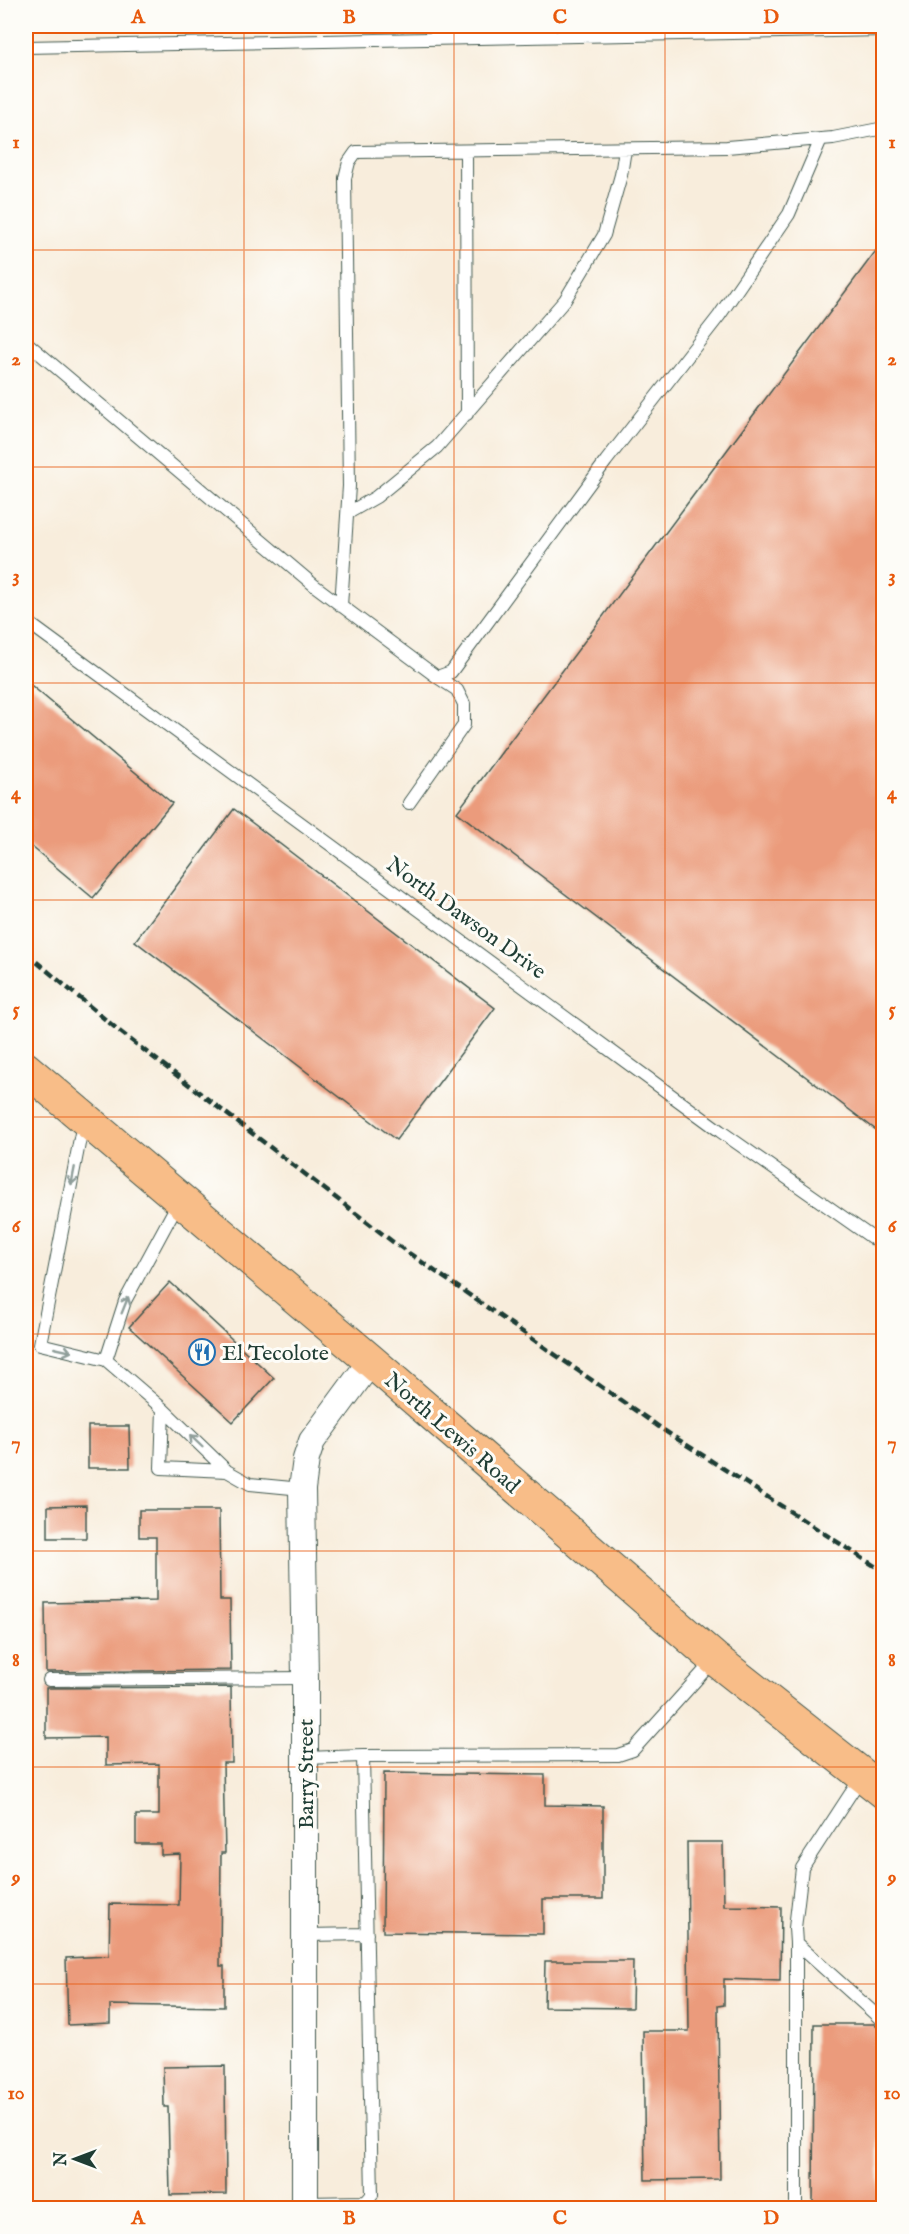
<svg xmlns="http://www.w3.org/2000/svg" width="909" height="2234" viewBox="0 0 909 2234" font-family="'IM FELL English',serif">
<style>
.building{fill:#eb9b7b}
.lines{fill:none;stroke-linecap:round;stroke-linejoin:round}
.lane-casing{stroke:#40574d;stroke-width:14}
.street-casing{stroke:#40574d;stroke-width:28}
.primary-casing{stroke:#40574d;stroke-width:35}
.lane{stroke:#fff;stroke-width:12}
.street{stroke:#fff;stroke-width:26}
.primary{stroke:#f8bd88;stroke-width:33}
.rail{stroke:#1f3d34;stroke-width:4.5;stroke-dasharray:9 4.5;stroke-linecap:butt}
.oneway{stroke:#8f9e9a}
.grid{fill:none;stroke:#e8590c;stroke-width:1.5;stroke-opacity:0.55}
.labels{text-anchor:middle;stroke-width:6;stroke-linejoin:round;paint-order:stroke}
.street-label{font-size:22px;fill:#1f3d34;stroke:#fdfcf7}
.poi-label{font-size:22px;fill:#1f3d34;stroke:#fdfcf7;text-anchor:start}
.neatline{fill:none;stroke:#e8590c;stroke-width:2}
.grid-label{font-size:20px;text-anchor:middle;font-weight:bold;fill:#e8590c}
</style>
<rect width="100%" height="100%" fill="#fdfcf7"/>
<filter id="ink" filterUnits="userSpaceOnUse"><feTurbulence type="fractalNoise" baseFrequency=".0167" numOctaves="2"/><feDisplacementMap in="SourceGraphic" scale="12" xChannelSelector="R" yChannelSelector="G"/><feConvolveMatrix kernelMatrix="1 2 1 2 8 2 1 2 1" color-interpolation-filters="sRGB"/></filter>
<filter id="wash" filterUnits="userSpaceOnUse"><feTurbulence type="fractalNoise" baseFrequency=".008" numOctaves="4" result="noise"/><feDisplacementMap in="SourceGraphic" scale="24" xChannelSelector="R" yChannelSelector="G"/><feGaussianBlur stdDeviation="1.35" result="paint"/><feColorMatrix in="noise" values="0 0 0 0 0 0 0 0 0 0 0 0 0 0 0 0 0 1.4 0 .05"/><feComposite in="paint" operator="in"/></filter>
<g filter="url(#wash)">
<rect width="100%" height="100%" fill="#f8eddc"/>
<g id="blocks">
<!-- building -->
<path class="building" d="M 884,240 L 884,1136 L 457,812 Z
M 26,681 L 172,803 L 93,898 L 26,842 Z
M 234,809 L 495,1008 L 396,1140 L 135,941 Z
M 170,1282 L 274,1378 L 233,1422 L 129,1327 Z
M 88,1426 L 129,1426 L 130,1468 L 88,1468 Z
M 86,1505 L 86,1538 L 48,1538 L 48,1506 Z
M 139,1510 L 219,1510 L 220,1600 L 230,1600 L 231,1670 L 46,1672 L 45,1603 L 156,1601 L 156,1537 L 139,1537 Z
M 231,1687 L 232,1763 L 223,1763 L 225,1853 L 221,1853 L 220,1966 L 224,1966 L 224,2007 L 110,2005 L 110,2023 L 68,2025 L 66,1958 L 109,1956 L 110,1904 L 179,1905 L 180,1854 L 161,1855 L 161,1844 L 136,1844 L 136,1815 L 159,1815 L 159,1764 L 106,1765 L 106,1737 L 46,1738 L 46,1688 Z
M 384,1773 L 545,1775 L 545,1805 L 603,1806 L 603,1899 L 543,1899 L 543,1934 L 383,1932 Z
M 687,1842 L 723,1842 L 724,1906 L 781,1907 L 780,1981 L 724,1979 L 724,2005 L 718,2006 L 720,2179 L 645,2180 L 643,2031 L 689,2031 Z
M 545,1961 L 633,1961 L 632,2008 L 544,2007 Z
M 814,2024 L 874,2024 L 879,2029 L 879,2208 L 813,2208 Z
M 225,2066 L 226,2194 L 170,2195 L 168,2107 L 164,2107 L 163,2067 Z"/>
</g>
</g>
<g filter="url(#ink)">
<use href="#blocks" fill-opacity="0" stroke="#40574d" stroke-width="1.5"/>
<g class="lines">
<defs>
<path id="lane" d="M 26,47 L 884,30
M 466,151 L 467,414
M 26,342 L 315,586 L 437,677 L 451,672 L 606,461 L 719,316 L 789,214 L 821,139
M 348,513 L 376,497 L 437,447 L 565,300 L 604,235 L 621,175 L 625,149
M 341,606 L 349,486 L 345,178 L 349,162 L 356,152 L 727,147 L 833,138 L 884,128
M 26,621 L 720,1131 L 884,1246
M 409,803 L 464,725 L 464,704 L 457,690 L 437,677
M 83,1123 L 40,1344 L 106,1360 L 163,1409 L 227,1471 L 250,1484 L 302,1489
M 106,1360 L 125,1301 L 179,1201
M 163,1409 L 161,1468 L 227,1471
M 49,1680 L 305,1678
M 363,1756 L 618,1755 L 633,1750 L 714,1660
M 305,1758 L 363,1756 L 372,2195 L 366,2202 L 305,2203
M 305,1935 L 367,1934
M 796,1943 L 795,1928 L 802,1868 L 862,1776
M 796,2208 L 796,1943 L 884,2022"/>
<path id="street" d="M 305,2208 L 305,1678 L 302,1489 L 306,1459 L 312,1441 L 371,1361"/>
<path id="primary" d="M 26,1069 L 371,1361 L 715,1659 L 884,1792"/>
</defs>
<!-- lane casing -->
<use href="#lane" class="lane-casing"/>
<!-- street casing -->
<use href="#street" class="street-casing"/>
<!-- primary casing -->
<use href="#primary" class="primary-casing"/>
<!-- lane -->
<use href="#lane" class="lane"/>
<!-- street -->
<use href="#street" class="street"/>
<!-- primary -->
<use href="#primary" class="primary"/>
<!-- rail -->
<path class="rail" d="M 26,953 L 118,1030 L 393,1242 L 665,1431 L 884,1572"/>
</g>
<!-- one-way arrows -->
<defs><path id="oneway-shaft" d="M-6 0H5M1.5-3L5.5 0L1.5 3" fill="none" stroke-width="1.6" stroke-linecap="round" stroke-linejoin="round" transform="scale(1.5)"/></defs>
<g class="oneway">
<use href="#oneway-shaft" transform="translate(73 1176) rotate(101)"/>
<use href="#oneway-shaft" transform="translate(125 1305) rotate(-68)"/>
<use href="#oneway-shaft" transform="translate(63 1350) rotate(13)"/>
<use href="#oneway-shaft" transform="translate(196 1441) rotate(-136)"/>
</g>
</g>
<!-- grid -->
<path class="grid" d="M 244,26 L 244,2208M 454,26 L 454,2208M 665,26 L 665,2208M 26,250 L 884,250M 26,467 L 884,467M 26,683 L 884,683M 26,900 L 884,900M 26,1117 L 884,1117M 26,1334 L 884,1334M 26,1551 L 884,1551M 26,1767 L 884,1767M 26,1984 L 884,1984"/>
<!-- icons -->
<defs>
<symbol id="restaurant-ring" viewBox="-11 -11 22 22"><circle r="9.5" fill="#fdfcf7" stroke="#1f6fb2" stroke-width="1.5"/><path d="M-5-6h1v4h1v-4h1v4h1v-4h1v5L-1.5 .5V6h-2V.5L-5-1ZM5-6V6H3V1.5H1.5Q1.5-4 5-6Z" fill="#1f6fb2"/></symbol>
</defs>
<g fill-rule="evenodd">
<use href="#restaurant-ring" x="187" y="1337" width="30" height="30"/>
</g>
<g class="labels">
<!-- street labels -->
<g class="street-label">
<text transform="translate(467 917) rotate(36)" y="8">North Dawson Drive</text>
<text transform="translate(453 1432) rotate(41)" y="8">North Lewis Road</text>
<text transform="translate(305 1774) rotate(-90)" y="8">Barry Street</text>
</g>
<!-- poi labels -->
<g class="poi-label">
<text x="222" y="1360">El Tecolote</text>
</g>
</g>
<!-- margin -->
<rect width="909" height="2234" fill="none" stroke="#fdfcf7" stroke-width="66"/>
<!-- north arrow -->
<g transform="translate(75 2159) rotate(270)" stroke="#fdfcf7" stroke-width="4.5" paint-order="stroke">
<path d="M0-4.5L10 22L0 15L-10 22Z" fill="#1f3d34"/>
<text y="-9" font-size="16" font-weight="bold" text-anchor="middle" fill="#1f3d34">N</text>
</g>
<rect x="33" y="33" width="843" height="2168" class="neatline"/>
<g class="grid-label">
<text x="138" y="23">A</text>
<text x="349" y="23">B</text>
<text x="560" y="23">C</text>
<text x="771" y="23">D</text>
<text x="16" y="148">1</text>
<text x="892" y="148">1</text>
<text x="16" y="365">2</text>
<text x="892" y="365">2</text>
<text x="16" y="582">3</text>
<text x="892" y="582">3</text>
<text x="16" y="799">4</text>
<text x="892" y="799">4</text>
<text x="16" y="1015">5</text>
<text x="892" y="1015">5</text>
<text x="16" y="1232">6</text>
<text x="892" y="1232">6</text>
<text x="16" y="1449">7</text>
<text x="892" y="1449">7</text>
<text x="16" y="1666">8</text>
<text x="892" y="1666">8</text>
<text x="16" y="1883">9</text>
<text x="892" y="1883">9</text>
<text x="16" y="2099">10</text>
<text x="892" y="2099">10</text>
<text x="138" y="2224">A</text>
<text x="349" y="2224">B</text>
<text x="560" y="2224">C</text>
<text x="771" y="2224">D</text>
</g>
</svg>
